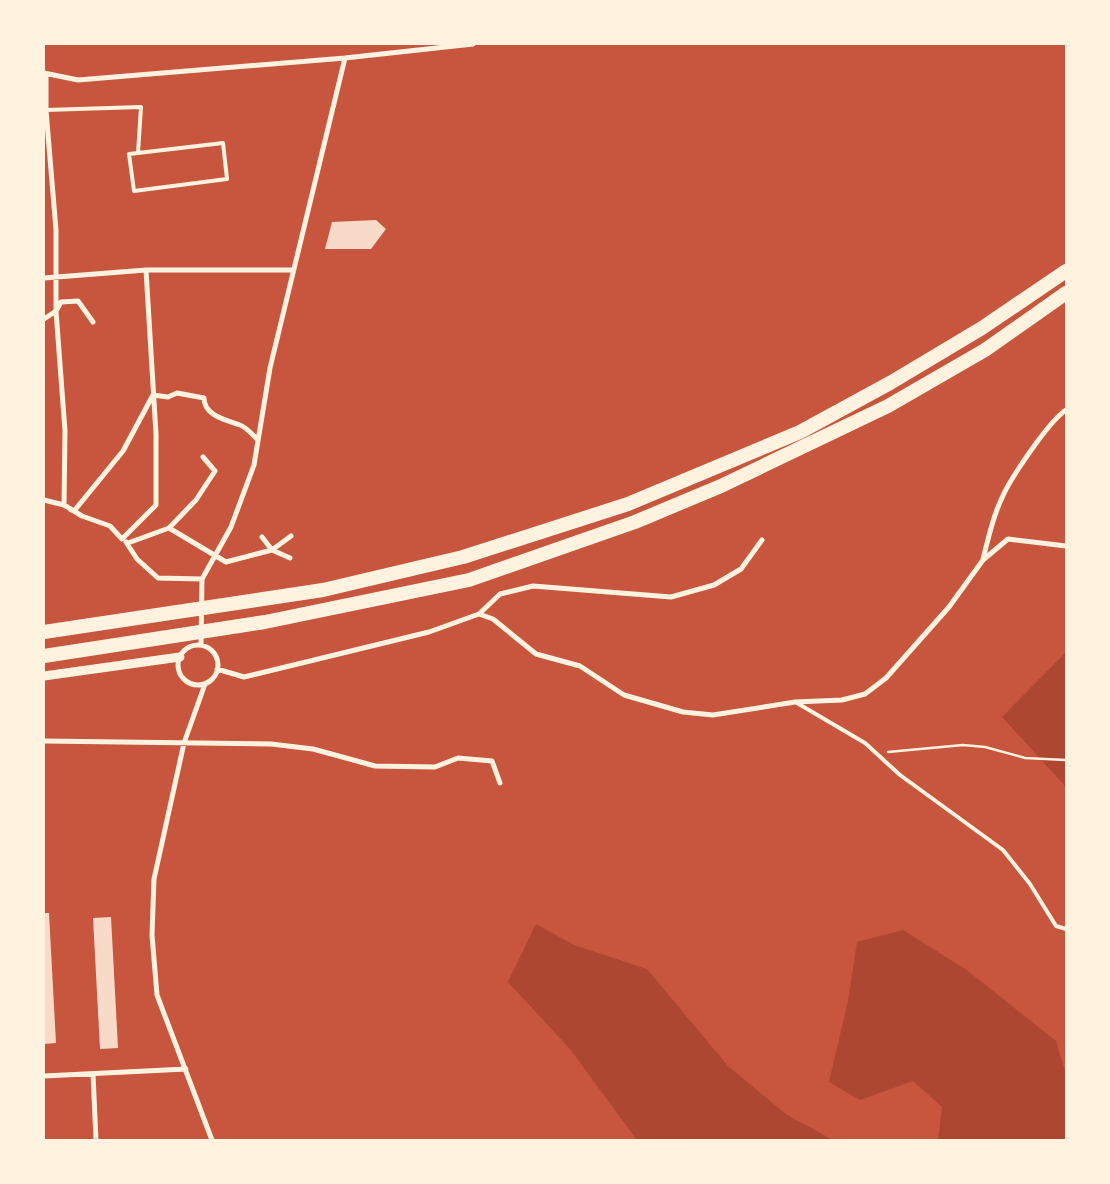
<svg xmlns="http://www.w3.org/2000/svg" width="1110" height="1184" viewBox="0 0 1110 1184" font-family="'IBM Plex Sans',sans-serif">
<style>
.green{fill:#ae4732}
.building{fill:#f7dbc8}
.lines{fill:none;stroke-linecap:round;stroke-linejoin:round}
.path{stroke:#fff3e0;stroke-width:2.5}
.service{stroke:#fff3e0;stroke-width:4}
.minor{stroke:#fff3e0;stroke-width:5}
.tertiary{stroke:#fff3e0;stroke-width:9}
.motorway{stroke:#fff3e0;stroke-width:14}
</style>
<rect width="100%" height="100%" fill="#c8553d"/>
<!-- green -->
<path class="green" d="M 1066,652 L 1066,787 L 1002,717 Z
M 536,924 L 574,945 L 647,969 L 728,1066 L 787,1115 L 833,1140 L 637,1140 L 570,1049 L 508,982 Z
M 903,930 L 968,971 L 1056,1041 L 1066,1074 L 1066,1140 L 938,1140 L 942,1107 L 913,1081 L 860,1100 L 829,1082 L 848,1001 L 857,942 Z"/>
<!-- building -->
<path class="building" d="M 376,220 L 386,229 L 371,249 L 325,249 L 332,222 Z
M 44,913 L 49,913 L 56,1043 L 44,1044 Z
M 111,917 L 118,1048 L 100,1049 L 93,918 Z"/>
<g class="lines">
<!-- path -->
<path class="path" d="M 888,752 L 963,745 L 985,747 L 1025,758 L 1066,760"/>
<!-- service -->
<path class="service" d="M 46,110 L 141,107 L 138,153 L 129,154 L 134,191 L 227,179 L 223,143 L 138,153
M 797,703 L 865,743 L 900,775 L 1003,850 L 1030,884 L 1056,926 L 1066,929"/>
<!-- minor -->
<path class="minor" d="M 44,73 L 78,80 L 345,58 L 473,44
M 46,75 L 46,110 L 56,230 L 56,311 L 65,431 L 64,505
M 44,278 L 146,270 L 292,270
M 44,319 L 56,311 L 61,302 L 78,301 L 93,322
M 153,395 L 168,397 L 177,393 L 204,398 C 204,416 227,420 240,425 C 246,427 253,435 258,440
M 44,500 L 64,505 L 82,516 L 110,526 L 122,539 L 156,505 L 156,434 L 146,270
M 71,510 L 74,511 L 123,451 L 153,395
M 169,528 L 196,500 L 215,471 L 203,457
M 126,542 L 137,559 L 158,578 L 202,579
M 128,543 L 169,528 L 226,562 L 272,550 L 262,537
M 290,558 L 272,550 L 291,536
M 983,559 C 988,540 992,519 1001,500 C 1009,480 1049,421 1066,410
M 479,614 L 500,594 L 533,586 L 671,597 L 714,585 L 741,569 L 762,540
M 201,645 L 202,579 L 231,527 L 254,465 L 270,368 L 345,58
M178 665a20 20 0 1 1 40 0a20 20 0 1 1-40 0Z
M 217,669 L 244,677 L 429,632 L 479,614 L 493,619 L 536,654 L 580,666 L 624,695 L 683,712 L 713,715 L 795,702 L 842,700 L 865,694 L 886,678 L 949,607 L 983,560 L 1008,539 L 1066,546
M 205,684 L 184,743 L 154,879 L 152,935 L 157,995 L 212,1140
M 44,741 L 271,744 L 313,749 L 375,766 L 435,767 L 458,758 L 492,761 L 500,783
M 93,1074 L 96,1140
M 44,1076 L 186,1069"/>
<!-- tertiary -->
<path class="tertiary" d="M 44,676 L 180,657"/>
<!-- motorway -->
<path class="motorway" d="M 44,632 L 323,590 L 463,557 L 628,504 L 800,432 L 890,383 L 982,328 L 1066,271
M 44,656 L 265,622 L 469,580 L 635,522 L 721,486 L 888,406 L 985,350 L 1066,293"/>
</g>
<!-- border -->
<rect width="1110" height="1184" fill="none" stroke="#fff3e0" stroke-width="90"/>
</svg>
